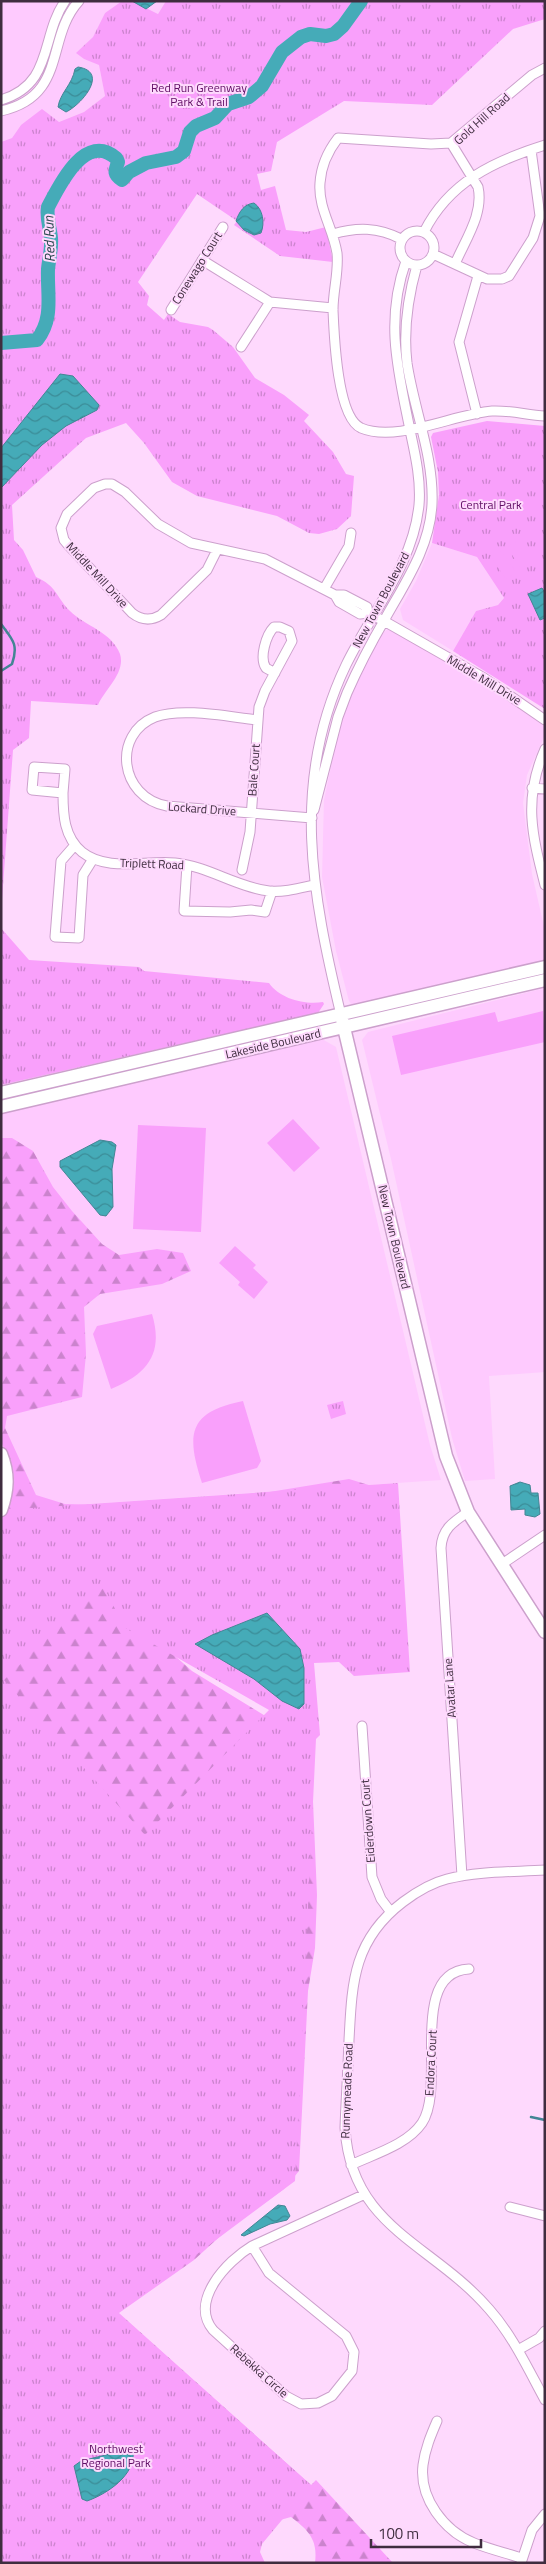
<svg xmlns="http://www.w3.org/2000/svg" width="546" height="2564" viewBox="0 0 546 2564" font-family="'Titillium Web',sans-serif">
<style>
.built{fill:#fecafe}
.forest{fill:url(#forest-firs)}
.park{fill:url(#park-tufts);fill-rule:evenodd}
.garden{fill:#f9a0fb}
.water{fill:url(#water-waves);stroke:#438594}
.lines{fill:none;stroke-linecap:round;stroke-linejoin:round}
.stream{stroke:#438594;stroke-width:2.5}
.river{stroke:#45abb8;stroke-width:14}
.street-casing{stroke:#cca0cc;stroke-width:11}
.secondary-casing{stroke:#cca0cc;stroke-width:15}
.street{stroke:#fff;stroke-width:9}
.secondary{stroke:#fff;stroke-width:12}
.labels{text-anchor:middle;stroke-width:4;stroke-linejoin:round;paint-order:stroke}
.park-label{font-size:12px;fill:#600d64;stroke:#fed9fd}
.street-label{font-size:12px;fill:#3f2d3f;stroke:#fed9fd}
.water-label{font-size:14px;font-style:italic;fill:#27464b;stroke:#fed9fd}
</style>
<defs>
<pattern id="forest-firs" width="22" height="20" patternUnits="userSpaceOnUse" patternTransform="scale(1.25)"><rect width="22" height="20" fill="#f9a0fb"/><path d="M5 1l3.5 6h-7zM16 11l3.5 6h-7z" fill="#cb83cd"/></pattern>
<pattern id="park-tufts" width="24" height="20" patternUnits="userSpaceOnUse" patternTransform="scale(1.25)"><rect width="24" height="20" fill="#f9a0fb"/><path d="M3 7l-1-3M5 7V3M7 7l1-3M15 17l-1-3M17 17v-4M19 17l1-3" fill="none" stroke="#cb83cd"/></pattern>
<pattern id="water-waves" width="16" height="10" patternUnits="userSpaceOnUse" patternTransform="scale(1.25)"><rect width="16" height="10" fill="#45abb8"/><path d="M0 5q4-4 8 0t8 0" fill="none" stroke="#3b8c97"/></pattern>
</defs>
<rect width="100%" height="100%" fill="#fed9fd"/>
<!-- built -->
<path class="built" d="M 1,1 L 122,1 L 105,13 L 93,37 L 77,53 L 84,59 L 99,64 L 105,96 L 84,112 L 59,122 L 21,125 L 12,138 L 1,142 Z
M 132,1 L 166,1 L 158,14 Z
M 432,543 L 477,557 L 504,598 L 498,605 L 476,611 L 453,651 L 403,620 L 400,609 L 416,581 Z
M 388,629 L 484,684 L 513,702 L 545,727 L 545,735 L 527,775 L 523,803 L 532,874 L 545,931 L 545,963 L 352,1005 L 349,1001 L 336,951 L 322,877 L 324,800 L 340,724 L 352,690 L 380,635 Z
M 545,988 L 545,1372 L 489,1376 L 495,1479 L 465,1481 L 452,1438 L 391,1159 L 362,1040 L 368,1032 Z
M 322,1039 L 336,1047 L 430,1445 L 441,1480 L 1,1510 L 1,1114 Z"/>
<!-- forest -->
<path class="forest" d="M 1,1138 L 12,1138 L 33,1151 L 53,1187 L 72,1211 L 102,1244 L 119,1255 L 157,1249 L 183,1253 L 191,1271 L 162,1284 L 100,1294 L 84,1307 L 86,1354 L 82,1397 L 7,1416 L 5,1428 L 36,1495 L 65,1504 L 178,1507 L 349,1479 L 372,1486 L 332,1654 L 165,1647 L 192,1671 L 298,1736 L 311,1754 L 317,1895 L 315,1948 L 308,1991 L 299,2171 L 284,2189 L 227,2230 L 194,2260 L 119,2313 L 311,2485 L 316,2480 L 393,2563 L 315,2563 C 318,2539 308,2530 291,2517 L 262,2525 L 1,2563 L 1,1524 C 16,1485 21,1481 1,1442 Z"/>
<!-- park -->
<path class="park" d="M 122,1 L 132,1 L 158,14 L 166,1 L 545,1 L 545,19 L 513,29 L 432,105 L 344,101 L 277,142 L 271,171 L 257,174 L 261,190 L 275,186 L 286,230 L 306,232 L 326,227 L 333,262 L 280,256 L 234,225 L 237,221 L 197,194 L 138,282 L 149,296 L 147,305 L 164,320 L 168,314 L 180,322 L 208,327 L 213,330 L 233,347 L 255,378 L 284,395 L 309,415 L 304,421 L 333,452 L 346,474 L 354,476 L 351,516 L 337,529 L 319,534 L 309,533 L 277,516 L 197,496 L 172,482 L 144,443 L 126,423 L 86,438 L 12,505 L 14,540 L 23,550 L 36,577 C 57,586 56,597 70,611 C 85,626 112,632 120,654 C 126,673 104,690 98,705 L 31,701 L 29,738 L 13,750 L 1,913 L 1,142 L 12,138 L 21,125 L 42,109 L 59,122 L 84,112 L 105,96 L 99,65 L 84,59 L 76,53 L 93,37 L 105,13 Z
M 487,421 L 545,426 L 545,709 L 453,651 L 476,611 L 498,605 L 504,598 L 477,557 L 432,543 L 439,495 L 438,472 L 431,437 L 433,433 Z
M 1,928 L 29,960 L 139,967 L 144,971 L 269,983 C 280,999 305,1005 323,1002 L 324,1004 L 318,1013 L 1,1085 Z
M 343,1401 L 346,1414 L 331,1419 L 327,1405 Z
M 398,1483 L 410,1672 L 354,1676 L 339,1662 L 314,1663 L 320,1735 L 316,1739 L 295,2181 L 118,2313 L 311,2485 L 262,2544 L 260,2552 L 265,2563 L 1,2563 L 1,1510 ZM 102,1584 L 125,1628 L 269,1710 L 145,1835 L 4,1680 Z"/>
<!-- garden -->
<path class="garden" d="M 517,541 L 531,563 L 521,569 L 507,547 Z
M 501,551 L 516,572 L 506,579 L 491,557 Z
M 543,1011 L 545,1042 L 401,1075 L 392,1036 L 495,1012 L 498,1022 Z
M 293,1119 L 320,1148 L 294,1172 L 267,1143 Z
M 138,1125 L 206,1128 L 201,1232 L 133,1229 Z
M 235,1246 L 256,1265 L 253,1268 L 268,1282 L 254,1299 L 238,1285 L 240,1282 L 219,1263 Z
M 152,1314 C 164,1354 147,1374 111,1389 L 93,1334 L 97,1326 Z
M 243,1401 L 261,1461 L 257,1468 L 202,1483 C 186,1434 188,1412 243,1401 Z"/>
<!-- water -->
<path class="water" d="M 132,1 L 157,1 L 146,9 Z
M 78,67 C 110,72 81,105 66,112 L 58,107 C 60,93 72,85 75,69 Z
M 254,203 C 263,209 265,223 261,233 L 254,235 L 244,230 L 236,221 C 239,212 244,204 254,203 Z
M 60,374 L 73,376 L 99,405 L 97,410 L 66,426 L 42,445 L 1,488 L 1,448 Z
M 542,588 L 545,593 L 545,618 L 540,620 L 528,594 Z
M 100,1140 L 112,1142 L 116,1145 L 112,1169 L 113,1207 L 106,1216 L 100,1215 L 60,1167 L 60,1161 Z
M 520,1482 L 530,1485 L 531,1493 L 538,1493 L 540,1514 L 535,1517 L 525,1515 L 525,1509 L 511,1510 L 510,1486 Z
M 267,1613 L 300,1649 L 304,1668 L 304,1704 L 299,1709 L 282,1701 L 254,1679 L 195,1644 L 212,1635 Z
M 278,2205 L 285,2206 L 290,2216 L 287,2220 L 270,2224 L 244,2236 L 241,2235 Z
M 130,2449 L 133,2451 C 136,2475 107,2494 87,2501 L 82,2499 L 74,2466 L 81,2461 Z"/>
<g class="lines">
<!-- stream -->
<path class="stream" d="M 1,624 C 12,639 19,644 12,664 L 1,671
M 531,2117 L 545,2120"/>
<!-- river -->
<path class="river" d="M 1,343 L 37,340 C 54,318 47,295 48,269 C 49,259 52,248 51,238 C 50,227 46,218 48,207 C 59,186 85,131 116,158 L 118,162 C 115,171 113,174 122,180 L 129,172 L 146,163 L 176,157 L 184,151 L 190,132 L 196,126 L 215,118 L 228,104 L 249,97 L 262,86 L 282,52 L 301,37 L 310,34 L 326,36 L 334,34 L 343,26 L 361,1"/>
<defs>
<path id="street" d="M 1,100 C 54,84 40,37 65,1
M 1,111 C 68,96 45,38 79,1
M 451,143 L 431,144 L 338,138 C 328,151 321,166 320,183 C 318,208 333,228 337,253 C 339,272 333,290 333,310 C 334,334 337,417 361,428 C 397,443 454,414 492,411 C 509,410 527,415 545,416
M400 248a17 17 0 1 1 34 0a17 17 0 1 1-34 0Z
M 424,232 C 449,182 494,161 545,145
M 333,234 C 357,227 378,227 401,239
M 433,254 L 487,279 L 502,279 L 509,276 L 533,238 L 540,216 L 531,150
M 202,260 L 270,302 L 333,308
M 455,264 C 465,240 484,214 478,187 L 451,143 L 532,75 L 545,68
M 171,310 L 223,227
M 241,347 L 270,302
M 477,414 L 459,342 L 478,276
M 217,550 L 207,570 L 161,615 C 151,621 141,620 132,613 L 69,546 L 64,540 L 61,528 L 67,514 L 94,488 L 105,484 L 112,484 L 125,492 L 158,524 L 191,543 L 265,559 L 335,595 L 344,595 L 367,607 L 368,613
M 324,589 L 349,546 L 351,533
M 335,595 L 339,602 L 360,614 L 368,613 L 384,621 L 484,678 L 545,720
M 258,720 C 229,717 182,707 155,717 C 112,734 119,797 167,806 L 312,818
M 545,749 C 523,799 532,835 545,885
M 532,788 L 545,789
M 63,793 L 65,769 L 34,767 L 32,790 L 63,793 C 63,815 64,837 82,852 C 107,872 145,860 175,863 C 208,866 236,887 269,891 C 283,893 300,888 314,885
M 314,810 L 338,717 L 347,693 C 358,668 371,643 385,619 C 405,583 430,547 432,504 C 434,456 414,410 407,363 C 403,329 408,297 417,265
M 75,845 L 61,861 L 55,937 L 79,938 L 83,875 L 93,859
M 187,865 L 184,911 L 230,912 L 251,910 L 265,912 L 272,891
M 242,870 L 250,832 L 259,707 L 265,691 L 292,641 L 289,631 L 280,627 L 274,627 C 266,635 259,658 266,668 L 275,673
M 341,1015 C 312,894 290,782 346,665 C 371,613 413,565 419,505 C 421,482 416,458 411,435 C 399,374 384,323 406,261
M 502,1564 L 545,1535
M 362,1726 L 372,1877 L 381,1899 L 390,1911
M 545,1870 C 513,1872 478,1871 447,1879 C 431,1883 415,1893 403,1902 C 353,1940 352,1983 349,2040 C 348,2070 346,2099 345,2128 C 351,2228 432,2243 489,2309 C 513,2336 528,2369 545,2400
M 462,1876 L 441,1548 C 442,1529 453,1522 468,1512
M 351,2165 C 374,2154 407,2145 422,2123 C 447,2086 407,1972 469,1969
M 510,2207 L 545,2216
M 252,2246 L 269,2273 L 346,2336 L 354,2352 L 352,2371 L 332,2396 L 318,2403 L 301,2404 L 286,2396 L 213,2330 C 189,2301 227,2261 252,2246 L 363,2195
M 518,2350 L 539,2338 L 545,2331
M 437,2421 C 431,2435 425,2449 423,2465 C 419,2498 444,2531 474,2543 C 489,2549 506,2553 521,2558
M 521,2563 L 532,2530 L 545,2514"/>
<path id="secondary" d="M 341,1015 L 446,1456 L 468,1512 L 545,1632
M 1,1093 L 545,967
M 1,1107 L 545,980
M 1,1454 C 9,1474 8,1490 1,1510"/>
</defs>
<!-- street casing -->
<use href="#street" class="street-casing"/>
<!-- secondary casing -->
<use href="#secondary" class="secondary-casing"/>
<!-- street -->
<use href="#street" class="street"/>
<!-- secondary -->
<use href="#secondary" class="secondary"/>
</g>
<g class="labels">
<!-- park labels -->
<g class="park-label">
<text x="199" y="92">Red Run Greenway<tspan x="199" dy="14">Park &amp; Trail</tspan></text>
<text x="491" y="509">Central Park</text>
<text x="116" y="2453">Northwest<tspan x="116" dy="14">Regional Park</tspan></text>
</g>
<!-- street labels -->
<g class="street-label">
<text transform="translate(482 119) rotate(-42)" y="4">Gold Hill Road</text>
<text transform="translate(197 268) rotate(-58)" y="4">Conewago Court</text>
<text transform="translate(97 575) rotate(47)" y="4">Middle Mill Drive</text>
<text transform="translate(381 600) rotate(-62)" y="4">New Town Boulevard</text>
<text transform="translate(484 680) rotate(31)" y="4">Middle Mill Drive</text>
<text transform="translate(254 770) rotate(-86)" y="4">Bale Court</text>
<text transform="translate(202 809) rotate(4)" y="4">Lockard Drive</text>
<text transform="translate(152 864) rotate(2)" y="4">Triplett Road</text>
<text transform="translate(273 1044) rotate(-13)" y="4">Lakeside Boulevard</text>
<text transform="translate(394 1237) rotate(77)" y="4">New Town Boulevard</text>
<text transform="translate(450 1688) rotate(-94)" y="4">Avatar Lane</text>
<text transform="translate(368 1821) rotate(-94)" y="4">Eiderdown Court</text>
<text transform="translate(431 2063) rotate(-87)" y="4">Endora Court</text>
<text transform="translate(347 2091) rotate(-88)" y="4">Runnymeade Road</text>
<text transform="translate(259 2371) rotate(42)" y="4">Rebekka Circle</text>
</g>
<!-- water labels -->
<g class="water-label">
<text transform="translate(49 239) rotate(-92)" y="5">Red Run</text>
</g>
</g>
<!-- border -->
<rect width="546" height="2564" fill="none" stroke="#3f2d3f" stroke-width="5"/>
<!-- scale -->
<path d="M371 2539v8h110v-8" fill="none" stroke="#3f2d3f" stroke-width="2.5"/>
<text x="378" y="2539" font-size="15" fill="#3f2d3f" stroke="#fed9fd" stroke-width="4" paint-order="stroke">100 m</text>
</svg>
